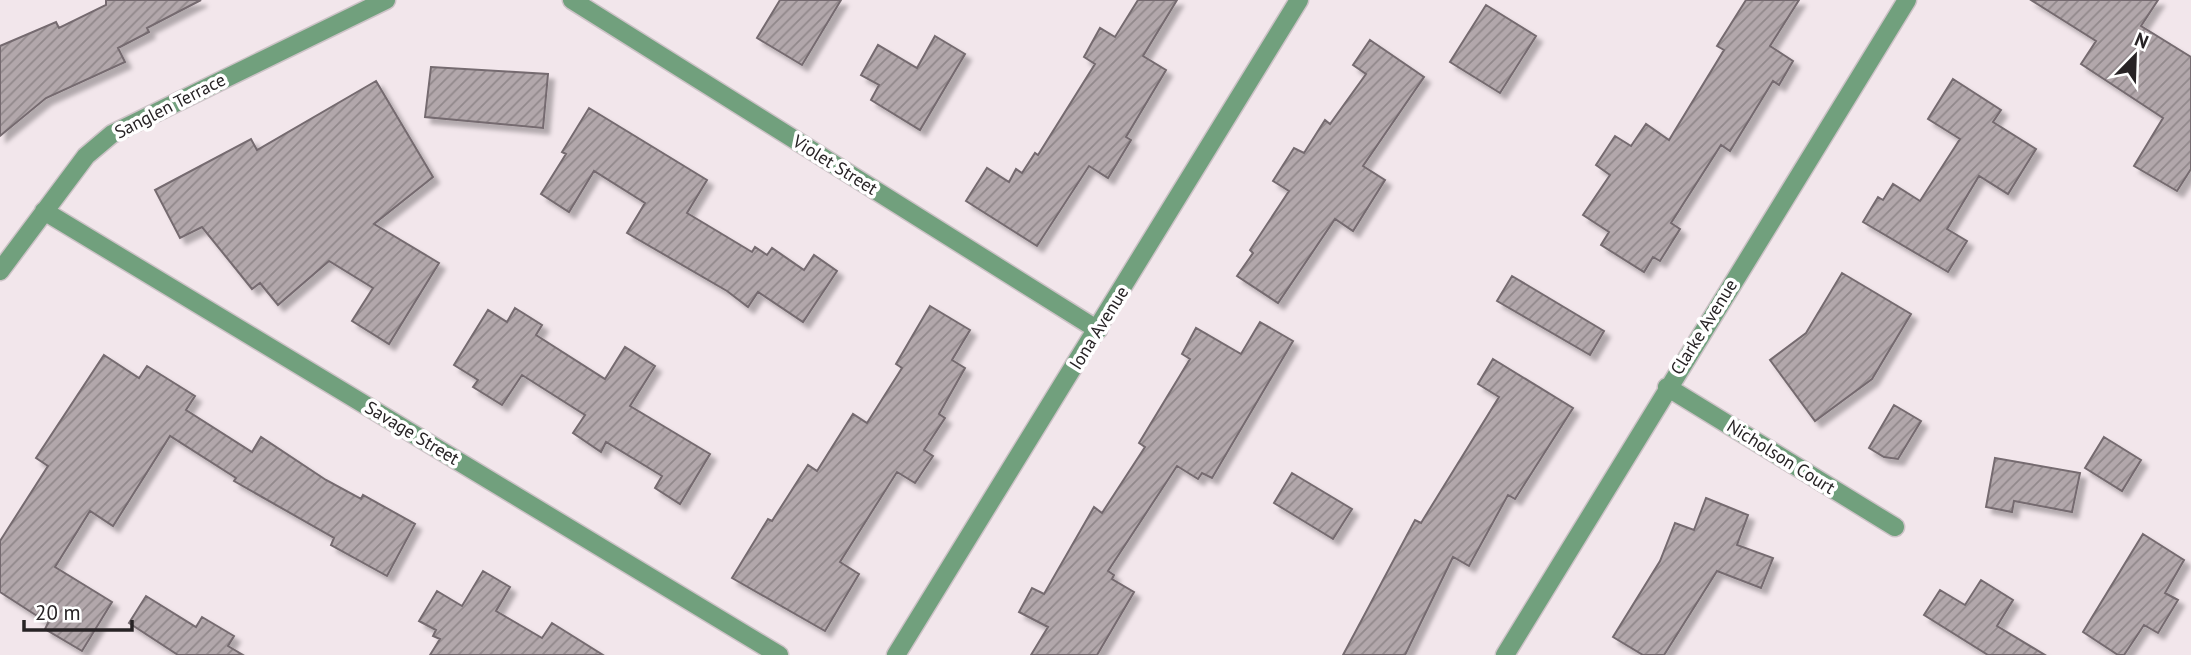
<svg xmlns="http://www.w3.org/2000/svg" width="2191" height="655" viewBox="0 0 2191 655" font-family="'PT Sans',sans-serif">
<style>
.building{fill:url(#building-hatch);stroke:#756b6f;stroke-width:2;filter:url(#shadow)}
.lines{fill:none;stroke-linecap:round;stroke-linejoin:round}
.minor-casing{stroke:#cdc3c7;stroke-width:21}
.minor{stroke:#71a07d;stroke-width:18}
.labels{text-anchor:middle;stroke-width:7;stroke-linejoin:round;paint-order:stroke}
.street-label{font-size:18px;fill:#272325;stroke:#fff}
</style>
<defs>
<pattern id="building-hatch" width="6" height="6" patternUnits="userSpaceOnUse" patternTransform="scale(1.75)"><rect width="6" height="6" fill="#b2a7ab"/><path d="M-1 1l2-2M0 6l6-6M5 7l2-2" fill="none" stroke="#91888b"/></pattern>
<filter id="shadow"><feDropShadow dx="6" dy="6" stdDeviation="2" flood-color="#0004"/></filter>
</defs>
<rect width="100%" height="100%" fill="#f2e6eb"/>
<!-- building -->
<path class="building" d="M 106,0 L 201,0 L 147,28 L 149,32 L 118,48 L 125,62 L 46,98 L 0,136 L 0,46 L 56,22 L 59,28 L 106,5 Z
M 780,0 L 841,0 L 802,65 L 757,38 Z
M 1138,0 L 1177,0 L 1143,56 L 1166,70 L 1126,137 L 1131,140 L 1108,178 L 1089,166 L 1037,246 L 966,201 L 987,168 L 1009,182 L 1016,169 L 1022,173 L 1035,153 L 1038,155 L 1095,64 L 1084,57 L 1100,28 L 1115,37 Z
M 1746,0 L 1799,0 L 1770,46 L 1793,61 L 1779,85 L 1773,81 L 1730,151 L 1721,145 L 1671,223 L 1680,229 L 1660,261 L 1653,257 L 1644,272 L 1601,245 L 1609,232 L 1583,215 L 1610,175 L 1596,165 L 1615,136 L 1631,146 L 1646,124 L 1669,140 L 1724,50 L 1717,46 Z
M 2031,0 L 2158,0 L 2141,26 L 2191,57 L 2191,169 L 2177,191 L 2134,166 L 2163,118 L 2081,64 L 2096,41 Z
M 1486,5 L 1536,36 L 1500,93 L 1450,62 Z
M 935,36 L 965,54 L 920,130 L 871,100 L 879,85 L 861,75 L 878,45 L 917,68 Z
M 1370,40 L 1424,77 L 1363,166 L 1385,180 L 1353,231 L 1335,219 L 1278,303 L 1237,276 L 1253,253 L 1250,250 L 1289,191 L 1273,181 L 1294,148 L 1304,153 L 1325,120 L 1330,124 L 1366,74 L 1353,65 Z
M 431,67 L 548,74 L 543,128 L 425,117 Z
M 1953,79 L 2001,110 L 1993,122 L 2036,149 L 2008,194 L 1979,176 L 1947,229 L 1967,241 L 1948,272 L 1863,222 L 1878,197 L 1883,200 L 1893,184 L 1920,201 L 1960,139 L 1928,119 Z
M 376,81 L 433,177 L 374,224 L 439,263 L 389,344 L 352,321 L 373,288 L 329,261 L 278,305 L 260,283 L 252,289 L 202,227 L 180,238 L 155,190 L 251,139 L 257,150 Z
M 589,108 L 707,180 L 687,213 L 752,252 L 755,247 L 767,255 L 772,248 L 804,270 L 814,255 L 837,271 L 803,322 L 758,292 L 748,307 L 727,291 L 627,233 L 645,203 L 594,171 L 569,212 L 541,194 L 566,154 L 562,152 Z
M 1842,273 L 1911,314 L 1872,379 L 1815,421 L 1770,360 L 1806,333 Z
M 1512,276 L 1604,331 L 1590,355 L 1497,301 Z
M 930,306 L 970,330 L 952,360 L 965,368 L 939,414 L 945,418 L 924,450 L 933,456 L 915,483 L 897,472 L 840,562 L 859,574 L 825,631 L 732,578 L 768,519 L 772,521 L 808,465 L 817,471 L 853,414 L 867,423 L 902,368 L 896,364 Z
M 515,308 L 542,325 L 536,335 L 605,379 L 625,347 L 655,366 L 630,406 L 710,454 L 680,504 L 655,488 L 662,476 L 606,442 L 601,452 L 573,433 L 585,415 L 522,375 L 502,405 L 473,387 L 478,380 L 454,365 L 488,310 L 507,322 Z
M 1260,322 L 1293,341 L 1212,478 L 1202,473 L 1198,479 L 1177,466 L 1108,571 L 1114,575 L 1112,579 L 1134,592 L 1097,655 L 1031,655 L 1048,627 L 1019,612 L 1032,588 L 1044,594 L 1094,507 L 1102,513 L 1145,447 L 1139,443 L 1190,359 L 1182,354 L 1196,328 L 1241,354 Z
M 104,355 L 139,378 L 147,366 L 195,396 L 186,410 L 252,452 L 261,437 L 326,480 L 361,499 L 363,495 L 415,524 L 387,576 L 331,545 L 334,538 L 234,481 L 236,478 L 170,436 L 113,526 L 90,511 L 55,567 L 112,602 L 82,651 L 45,629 L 48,623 L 0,592 L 0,541 L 48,466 L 36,458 Z
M 1493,359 L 1573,408 L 1515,499 L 1508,495 L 1469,566 L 1453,557 L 1405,655 L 1343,655 L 1415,520 L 1421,523 L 1499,397 L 1478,384 Z
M 1894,405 L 1921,421 L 1898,459 L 1884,457 L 1869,448 Z
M 2104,437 L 2141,460 L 2122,491 L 2085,468 Z
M 1995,458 L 2080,473 L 2072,512 L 2014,501 L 2012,512 L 1986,507 Z
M 1292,473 L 1352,509 L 1333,539 L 1274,503 Z
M 1706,498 L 1748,515 L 1737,545 L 1773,558 L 1761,588 L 1717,571 L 1664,655 L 1643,655 L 1613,637 L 1660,561 L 1675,523 L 1694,530 Z
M 2143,534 L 2184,560 L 2165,593 L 2178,600 L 2158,633 L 2144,625 L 2124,655 L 2118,655 L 2083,632 Z
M 483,571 L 510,587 L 496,611 L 542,638 L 552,623 L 603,655 L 430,655 L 440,639 L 433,636 L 436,630 L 419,621 L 437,591 L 462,606 Z
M 1981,580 L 2013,600 L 1997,626 L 2045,655 L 1988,655 L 1924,615 L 1940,590 L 1965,605 Z
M 146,596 L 196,627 L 202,617 L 234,636 L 228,646 L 243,655 L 178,655 L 129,623 Z"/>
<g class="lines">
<defs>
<path id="minor" d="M 572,0 L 1098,330
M 44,211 L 779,655
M 0,271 L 86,156 L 112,134 L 386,0
M 1667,387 L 1895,527
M 896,655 L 1299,0
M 1505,655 L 1907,0"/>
</defs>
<!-- minor casing -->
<use href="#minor" class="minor-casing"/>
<!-- minor -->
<use href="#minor" class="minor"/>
</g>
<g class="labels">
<!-- street labels -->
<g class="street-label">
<text transform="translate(170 106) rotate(-27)" y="6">Sanglen Terrace</text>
<text transform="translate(835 165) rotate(32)" y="6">Violet Street</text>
<text transform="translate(1704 327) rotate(-58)" y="6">Clarke Avenue</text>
<text transform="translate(1099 328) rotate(-58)" y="6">Iona Avenue</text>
<text transform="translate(412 433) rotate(31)" y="6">Savage Street</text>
<text transform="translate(1781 457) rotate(32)" y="6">Nicholson Court</text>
</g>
</g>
<!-- north arrow -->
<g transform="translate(2135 56) rotate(23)" stroke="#ffffff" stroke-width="5" paint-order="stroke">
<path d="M0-5L12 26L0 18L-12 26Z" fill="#272325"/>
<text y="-10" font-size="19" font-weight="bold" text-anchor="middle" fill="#272325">N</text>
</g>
<!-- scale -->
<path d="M24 620v10h108v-10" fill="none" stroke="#272325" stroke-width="3.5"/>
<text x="35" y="620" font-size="21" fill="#272325" stroke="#ffffff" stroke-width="5" paint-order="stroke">20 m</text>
</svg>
